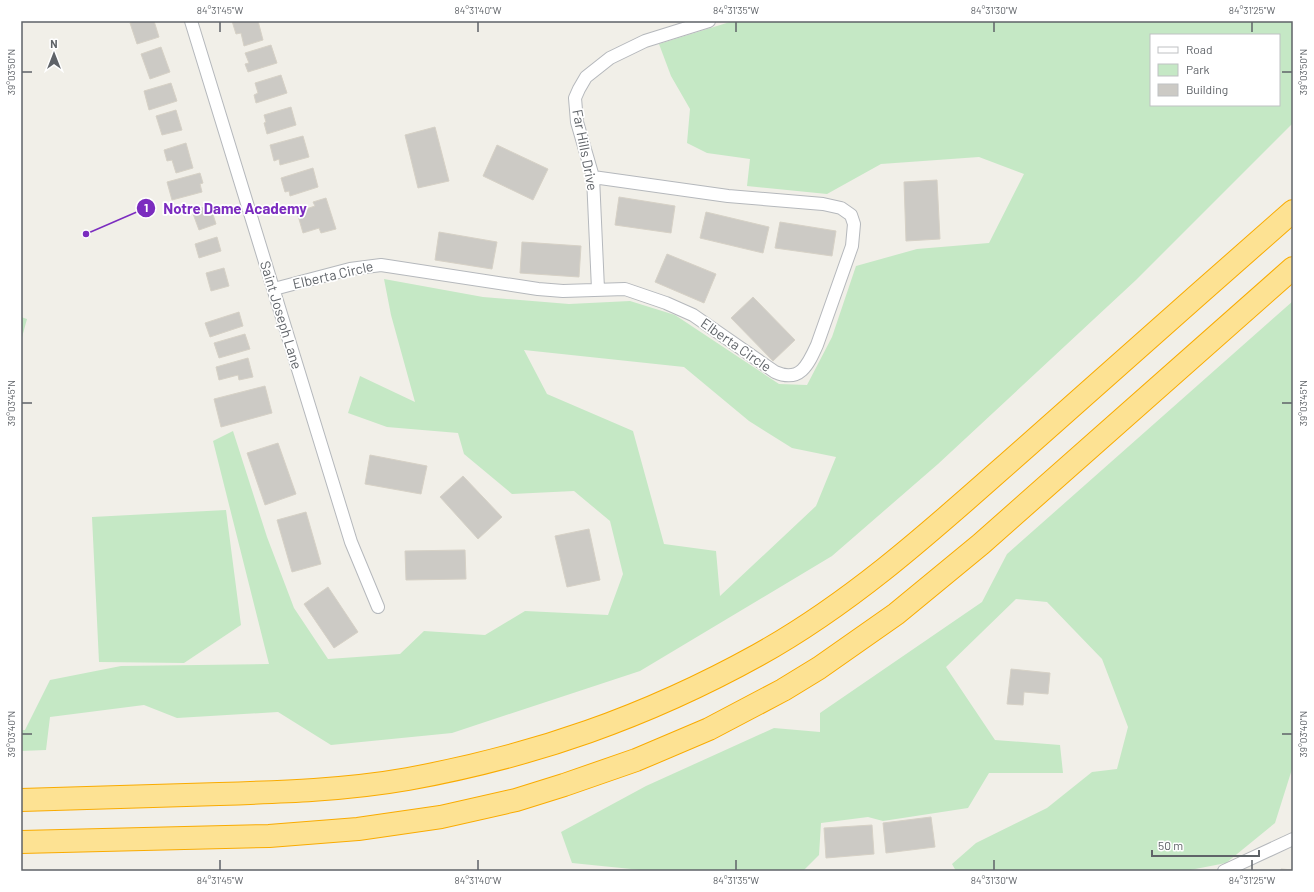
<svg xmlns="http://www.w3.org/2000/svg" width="1314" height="892" viewBox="0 0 1314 892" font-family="Barlow,sans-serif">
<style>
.green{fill:#c5e8c5;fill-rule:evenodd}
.building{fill:#cccac5;stroke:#d6d1c6}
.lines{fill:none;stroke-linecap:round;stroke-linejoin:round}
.street-casing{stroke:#b5b8bc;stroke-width:14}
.highway-casing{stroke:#f9ab00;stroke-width:24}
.street{stroke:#fff;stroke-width:12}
.highway{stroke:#fde293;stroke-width:22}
.ticks{fill:none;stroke:#5f6368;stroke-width:1.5}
.labels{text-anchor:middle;stroke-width:3.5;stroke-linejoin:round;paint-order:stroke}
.street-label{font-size:14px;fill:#5f6368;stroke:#fff}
.leader{fill:none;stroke:#7b2cbf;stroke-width:1.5}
.callout-dot{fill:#7b2cbf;stroke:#fff;stroke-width:1.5}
.mark-label{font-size:12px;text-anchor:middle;font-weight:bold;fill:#fff}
.callout-label{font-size:15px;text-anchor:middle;font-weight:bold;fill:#7b2cbf;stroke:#fff;stroke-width:3.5;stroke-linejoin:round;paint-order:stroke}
.neatline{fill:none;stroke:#5f6368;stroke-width:1.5}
.ticks-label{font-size:10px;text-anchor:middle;fill:#5f6368}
</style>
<rect width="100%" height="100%" fill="#f1efe8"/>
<!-- green -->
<path class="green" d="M 733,21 L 1293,21 L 1293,123 L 1136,280 L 938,464 L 832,556 L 640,671 L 452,733 L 331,745 L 278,712 L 177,718 L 144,705 L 50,717 L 46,750 L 21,751 L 21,730 L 25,730 L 50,680 L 121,666 L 269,664 L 213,441 L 233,431 L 267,537 L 294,608 L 328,659 L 400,654 L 424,631 L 485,635 L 525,611 L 608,615 L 623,574 L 610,521 L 574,491 L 512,494 L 464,454 L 458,433 L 387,427 L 348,413 L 360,376 L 415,402 L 391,315 L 384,279 L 483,297 L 569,304 L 630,301 L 675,315 L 779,384 L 807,385 L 832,337 L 856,266 L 917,249 L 989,243 L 1024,174 L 979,157 L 881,164 L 827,194 L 747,186 L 750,159 L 707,153 L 687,143 L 690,109 L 671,76 L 659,44 ZM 1151,35 L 1279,35 L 1279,105 L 1151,105 ZM 524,350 L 684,367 L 749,421 L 792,448 L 836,457 L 816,506 L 720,596 L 716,551 L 664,544 L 633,431 L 547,394 Z
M 1293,301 L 1293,766 L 1275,823 L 1226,863 L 1185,871 L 956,871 L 952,864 L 976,843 L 1047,808 L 1092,772 L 1117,769 L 1128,727 L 1102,659 L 1047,602 L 1016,599 L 946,667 L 995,740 L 1060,745 L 1063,773 L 989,773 L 968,808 L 883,821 L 868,817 L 821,823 L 819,855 L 803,871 L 651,871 L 572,863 L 561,832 L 646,786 L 774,728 L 820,732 L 820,713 L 982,602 L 1007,554 Z
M 21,317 L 27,319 L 21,341 Z
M 226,510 L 241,625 L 184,663 L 99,662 L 92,517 Z"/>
<!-- building -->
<path class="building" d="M 134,21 L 154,21 L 159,37 L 137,44 L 130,23 Z
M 232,21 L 258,21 L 263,40 L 244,46 L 241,33 L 236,34 Z
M 271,45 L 277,63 L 248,72 L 245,64 L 249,63 L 245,53 Z
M 161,47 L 170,72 L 150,79 L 141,54 Z
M 281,75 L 287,93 L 256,103 L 254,95 L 258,93 L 255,83 Z
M 171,83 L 177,101 L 149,110 L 144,91 Z
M 291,107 L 296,125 L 267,134 L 264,123 L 266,122 L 264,115 Z
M 176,110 L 182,130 L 162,135 L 156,116 Z
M 435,127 L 449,181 L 418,188 L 405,135 Z
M 303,136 L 309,157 L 280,165 L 279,159 L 274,161 L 270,145 Z
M 186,143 L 193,168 L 176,173 L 172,160 L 167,161 L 164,150 Z
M 497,145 L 548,169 L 533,200 L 483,176 Z
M 313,168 L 318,187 L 290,196 L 289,191 L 285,192 L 281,178 Z
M 200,173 L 203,183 L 200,184 L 202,192 L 172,200 L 167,182 Z
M 937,180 L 940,239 L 906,241 L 904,182 Z
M 619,197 L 675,206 L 671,233 L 615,225 Z
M 326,198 L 336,229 L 321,233 L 319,228 L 303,233 L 297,212 L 315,206 L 313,202 Z
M 210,205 L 216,224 L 199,230 L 192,211 Z
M 706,212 L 769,227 L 763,253 L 700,238 Z
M 780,222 L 836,231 L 832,256 L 775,248 Z
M 439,232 L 497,242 L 492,269 L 435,260 Z
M 217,237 L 221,251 L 199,258 L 195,244 Z
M 522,242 L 581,246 L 579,277 L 520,273 Z
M 667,254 L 716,274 L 704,303 L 655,282 Z
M 224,268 L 229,286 L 211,291 L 206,273 Z
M 753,297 L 795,340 L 773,361 L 731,318 Z
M 239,312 L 243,326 L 210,337 L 205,323 Z
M 245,334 L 250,349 L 219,358 L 214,343 Z
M 248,358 L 253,377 L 239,380 L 238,375 L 219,380 L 216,367 Z
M 265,386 L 272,413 L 221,427 L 214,399 Z
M 278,443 L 296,494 L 265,505 L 247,453 Z
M 370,455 L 427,466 L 421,494 L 365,484 Z
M 463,476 L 502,517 L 478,539 L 440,497 Z
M 306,512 L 321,564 L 292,572 L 277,520 Z
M 589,529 L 600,580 L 567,587 L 555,536 Z
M 465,550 L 466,579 L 406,580 L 405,551 Z
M 328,587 L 358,632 L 334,648 L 304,604 Z
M 1011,669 L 1050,673 L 1048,694 L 1024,692 L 1023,705 L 1007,704 Z
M 931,817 L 935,847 L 886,853 L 883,823 Z
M 872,825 L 874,854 L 826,858 L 824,828 Z
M 1281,869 L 1293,870 L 1293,871 L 1281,871 Z"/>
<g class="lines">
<defs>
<path id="street" d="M 191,21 L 351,542 L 378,607
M 274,289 L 350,269 L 381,265 L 538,289 L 563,291 L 625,289 L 666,303 L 693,315 L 775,372 C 800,383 808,365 817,345 L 852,246 L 854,224 L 851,215 L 841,208 L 823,204 L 728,196 L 593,177
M 598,289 L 593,177 L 577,122 L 575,98 L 579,89 L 586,77 L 610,58 L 645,41 L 709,21
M 1224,871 L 1293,839"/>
<path id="highway" d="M 21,800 C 87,798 153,796 219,794 C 282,792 346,790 408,779 C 534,756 646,717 758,655 C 857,600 940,523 1024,449 C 1114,369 1203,290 1293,211
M 21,842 L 269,836 L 358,829 L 441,817 L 516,800 L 564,785 L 636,760 L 709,729 L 783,690 L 819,668 L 896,614 L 981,544 L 1293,268"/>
</defs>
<!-- street casing -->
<use href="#street" class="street-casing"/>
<!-- highway casing -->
<use href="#highway" class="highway-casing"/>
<!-- street -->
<use href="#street" class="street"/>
<!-- highway -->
<use href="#highway" class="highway"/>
</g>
<!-- ticks -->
<path class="ticks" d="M 220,22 L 220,32M 478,22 L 478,32M 736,22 L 736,32M 994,22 L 994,32M 1252,22 L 1252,32M 22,72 L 32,72M 1282,72 L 1292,72M 22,403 L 32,403M 1282,403 L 1292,403M 22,734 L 32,734M 1282,734 L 1292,734M 220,860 L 220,870M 478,860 L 478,870M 736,860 L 736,870M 994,860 L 994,870M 1252,860 L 1252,870"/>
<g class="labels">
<!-- street labels -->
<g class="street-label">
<text transform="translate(585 150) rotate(79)" y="5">Far Hills Drive</text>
<text transform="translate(333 275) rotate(-13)" y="5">Elberta Circle</text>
<text transform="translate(281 315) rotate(73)" y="5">Saint Joseph Lane</text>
<text transform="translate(736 345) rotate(35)" y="5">Elberta Circle</text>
</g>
</g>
<!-- callouts -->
<path class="leader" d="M86 234L146 208"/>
<g class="callout-dot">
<circle cx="86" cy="234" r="4"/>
<circle cx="146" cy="208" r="10"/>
</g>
<g class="mark-label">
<text x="146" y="212">1</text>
</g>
<g class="callout-label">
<text x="235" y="214">Notre Dame Academy</text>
</g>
<!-- border -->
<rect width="1314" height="892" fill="none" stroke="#ffffff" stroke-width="44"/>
<!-- legend -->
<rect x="1150" y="34" width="130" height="72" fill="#ffffff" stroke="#bfc1c3"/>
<rect x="1158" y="47" width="20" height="6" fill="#ffffff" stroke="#bfc1c3"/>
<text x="1186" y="54" font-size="12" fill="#5f6368">Road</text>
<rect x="1158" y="64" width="20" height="12" fill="#c5e8c5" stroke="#bfc1c3"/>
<text x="1186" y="74" font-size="12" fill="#5f6368">Park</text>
<rect x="1158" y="84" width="20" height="12" fill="#cccac5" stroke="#bfc1c3"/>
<text x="1186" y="94" font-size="12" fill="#5f6368">Building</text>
<!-- north arrow -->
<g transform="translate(54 54)" stroke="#ffffff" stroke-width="3" paint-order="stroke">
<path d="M0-3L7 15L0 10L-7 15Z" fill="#5f6368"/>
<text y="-6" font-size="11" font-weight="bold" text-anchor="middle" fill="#5f6368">N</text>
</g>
<!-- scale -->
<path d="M1152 850v6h107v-6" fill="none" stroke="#5f6368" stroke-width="2"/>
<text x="1158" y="850" font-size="12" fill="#5f6368" stroke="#ffffff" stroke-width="3" paint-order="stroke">50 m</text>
<rect x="22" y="22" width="1270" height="848" class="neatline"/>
<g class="ticks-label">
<text x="220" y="14">84°31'45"W</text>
<text x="478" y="14">84°31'40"W</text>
<text x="736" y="14">84°31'35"W</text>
<text x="994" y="14">84°31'30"W</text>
<text x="1252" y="14">84°31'25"W</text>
<text transform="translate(11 72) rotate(-90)" y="4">39°03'50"N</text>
<text transform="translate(1303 72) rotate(-90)" y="4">39°03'50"N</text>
<text transform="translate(11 403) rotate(-90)" y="4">39°03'45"N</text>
<text transform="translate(1303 403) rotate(-90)" y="4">39°03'45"N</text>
<text transform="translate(11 734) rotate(-90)" y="4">39°03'40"N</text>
<text transform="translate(1303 734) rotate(-90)" y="4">39°03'40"N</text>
<text x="220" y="884">84°31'45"W</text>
<text x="478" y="884">84°31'40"W</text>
<text x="736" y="884">84°31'35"W</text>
<text x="994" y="884">84°31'30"W</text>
<text x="1252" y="884">84°31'25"W</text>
</g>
</svg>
